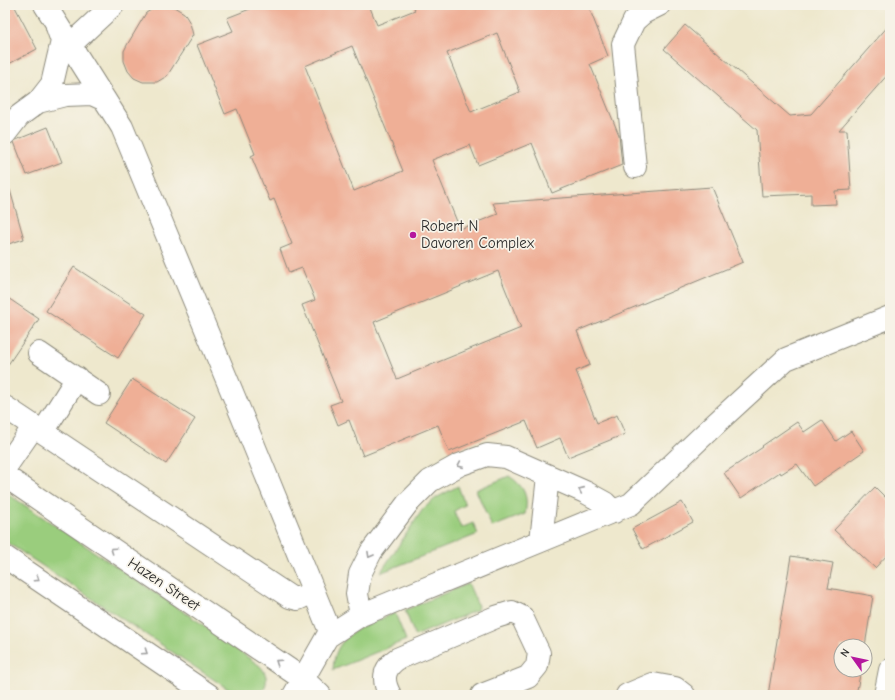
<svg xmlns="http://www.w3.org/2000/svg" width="895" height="700" viewBox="0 0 895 700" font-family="'Comic Neue',sans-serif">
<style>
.green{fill:#9acd7d;stroke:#627c54}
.building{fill:#efaf96;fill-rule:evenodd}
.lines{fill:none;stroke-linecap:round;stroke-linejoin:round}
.minor-casing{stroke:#8c8a7c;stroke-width:24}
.minor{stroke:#fff;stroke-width:22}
.oneway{stroke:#a0a0a0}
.poi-dot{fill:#b5179e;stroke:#f7f3e8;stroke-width:1.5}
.labels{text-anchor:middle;stroke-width:3.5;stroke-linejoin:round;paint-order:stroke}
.poi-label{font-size:15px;fill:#2b2b2b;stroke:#f7f3e8;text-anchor:start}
.street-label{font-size:15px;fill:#2b2b2b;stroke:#f7f3e8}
</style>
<rect width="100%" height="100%" fill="#f7f3e8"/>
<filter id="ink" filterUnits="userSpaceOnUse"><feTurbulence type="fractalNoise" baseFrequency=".025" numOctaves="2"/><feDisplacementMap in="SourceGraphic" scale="8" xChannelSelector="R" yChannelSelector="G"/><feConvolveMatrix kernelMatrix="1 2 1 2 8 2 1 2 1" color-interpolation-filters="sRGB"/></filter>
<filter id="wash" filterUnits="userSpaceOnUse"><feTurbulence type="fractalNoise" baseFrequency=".012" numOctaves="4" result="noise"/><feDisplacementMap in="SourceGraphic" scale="16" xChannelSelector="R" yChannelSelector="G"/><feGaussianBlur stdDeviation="0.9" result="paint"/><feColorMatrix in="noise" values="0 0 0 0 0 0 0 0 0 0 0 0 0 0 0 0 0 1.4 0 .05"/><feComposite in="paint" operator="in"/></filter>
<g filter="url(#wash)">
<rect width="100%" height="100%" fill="#eee8cd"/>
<!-- green -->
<path class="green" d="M 509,476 C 524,486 529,496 525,514 L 492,527 L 476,490 Z
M 458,486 L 465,505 L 454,511 L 461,528 L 473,523 L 478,534 L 380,573 L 423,509 L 436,498 Z
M 5,492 L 199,622 L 260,666 C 269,675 268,687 259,695 L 237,695 L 5,541 Z
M 467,584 L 469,585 L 478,606 L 477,610 L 415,636 L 405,610 Z
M 395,613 L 406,640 L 333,670 C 334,632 366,626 395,613 Z"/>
<g id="blocks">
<!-- building -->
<path class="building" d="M 5,5 L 14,5 L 37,49 L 5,66 Z
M 163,5 L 174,7 L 184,13 L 190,23 L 193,35 L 167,76 L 157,82 L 143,82 L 134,78 L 128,71 L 124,61 L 124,51 L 127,45 L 146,13 L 154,8 Z
M 260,5 L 369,5 L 377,25 L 415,10 L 413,5 L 588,5 L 608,56 L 590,64 L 619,135 L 622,165 L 552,193 L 532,143 L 478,165 L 470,145 L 432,160 L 460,229 L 498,214 L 493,203 L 712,187 L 743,262 L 577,331 L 590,365 L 576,371 L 597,423 L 617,415 L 625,434 L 568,457 L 560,438 L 537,448 L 526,421 L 449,452 L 438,425 L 363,456 L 349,420 L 338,425 L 330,405 L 341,401 L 302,305 L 315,300 L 302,268 L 289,273 L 280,249 L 292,244 L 274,199 L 270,201 L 251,156 L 255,154 L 237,109 L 225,114 L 197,45 L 233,31 L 227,18 ZM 497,33 L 520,92 L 471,112 L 447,53 ZM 352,46 L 403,171 L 354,191 L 305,66 ZM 498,271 L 521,328 L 397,379 L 374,322 Z
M 890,24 L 890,72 L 839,130 L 847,130 L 851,190 L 835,191 L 836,204 L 811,205 L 811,194 L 762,196 L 757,130 L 664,49 L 685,25 L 790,116 L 811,114 Z
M 48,127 L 62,162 L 27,175 L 14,142 L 16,140 Z
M 10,190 L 24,239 L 5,245 L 5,191 Z
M 74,267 L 146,314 L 118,358 L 46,311 Z
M 5,296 L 39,319 L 5,369 Z
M 132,379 L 195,419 L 166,464 L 104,423 Z
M 822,420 L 836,441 L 851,431 L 864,451 L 813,486 L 797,464 L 781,474 L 780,472 L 741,498 L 724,473 L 763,447 L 762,446 L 797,422 L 804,432 Z
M 875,487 L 890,502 L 890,552 L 875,568 L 834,530 Z
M 682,502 L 693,522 L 643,549 L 632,529 Z
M 791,556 L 833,563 L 828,588 L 873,596 L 865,646 L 841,646 L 841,670 L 861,670 L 856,695 L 768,695 Z"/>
</g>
</g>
<g filter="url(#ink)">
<use href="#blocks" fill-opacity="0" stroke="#8c8a7c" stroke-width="1"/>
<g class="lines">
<defs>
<path id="minor" d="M 45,5 L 122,127 L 242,416 L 331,634
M 70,45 L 113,5
M 38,102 L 65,95 L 92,94 L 105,100
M 5,134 L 19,116 L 38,102 L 52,84 L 62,41 L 57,27
M 635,167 L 623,44 L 634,21 L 643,13 L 659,5
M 39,353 L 99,394
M 5,407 L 290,597 L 298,599 L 313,592
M 43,432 L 77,378
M 5,468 L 34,426
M 5,476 L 303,679 L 320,695
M 541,541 L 548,476
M 5,557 L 209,695
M 361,615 L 357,594 L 360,574 L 371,552 L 407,504 L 430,481 L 459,465 L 487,455 L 506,457 L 585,492 L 605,503 L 614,512
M 294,695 L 327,637 L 361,615 L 631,504 L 712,427 L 786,359 L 890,317
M 390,695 C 382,680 383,669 397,659 L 496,617 L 512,612 L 522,617 L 539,653 L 537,666 L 528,677 L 482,695
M 627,695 L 653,684 L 675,688 L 684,695
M 885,695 L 890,670"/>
</defs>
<!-- minor casing -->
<use href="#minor" class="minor-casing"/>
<!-- minor -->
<use href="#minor" class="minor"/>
</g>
<!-- one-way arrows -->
<defs><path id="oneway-chevron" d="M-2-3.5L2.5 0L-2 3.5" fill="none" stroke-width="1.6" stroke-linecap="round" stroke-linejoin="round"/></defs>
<g class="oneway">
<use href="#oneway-chevron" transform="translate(460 465) rotate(156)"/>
<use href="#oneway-chevron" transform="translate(581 490) rotate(-156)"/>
<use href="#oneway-chevron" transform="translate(113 550) rotate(-146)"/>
<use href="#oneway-chevron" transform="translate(370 555) rotate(119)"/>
<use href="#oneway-chevron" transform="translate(37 579) rotate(34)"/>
<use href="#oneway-chevron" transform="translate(145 652) rotate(34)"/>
<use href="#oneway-chevron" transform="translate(278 662) rotate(-146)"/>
</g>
</g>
<!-- markers -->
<circle class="poi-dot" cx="413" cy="235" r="4"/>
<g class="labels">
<!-- poi labels -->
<g class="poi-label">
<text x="421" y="231">Robert N<tspan x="421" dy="17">Davoren Complex</tspan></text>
</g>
<!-- street labels -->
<g class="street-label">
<text transform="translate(164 584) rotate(34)" y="5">Hazen Street</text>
</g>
</g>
<!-- margin -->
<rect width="895" height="700" fill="none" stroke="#f7f3e8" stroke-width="20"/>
<!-- north arrow -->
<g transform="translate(853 658) rotate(303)"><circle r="19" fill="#f7f3e8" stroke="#a5a39c"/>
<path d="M0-3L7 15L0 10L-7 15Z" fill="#b5179e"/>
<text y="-6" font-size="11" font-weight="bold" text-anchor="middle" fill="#2b2b2b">N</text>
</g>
</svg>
